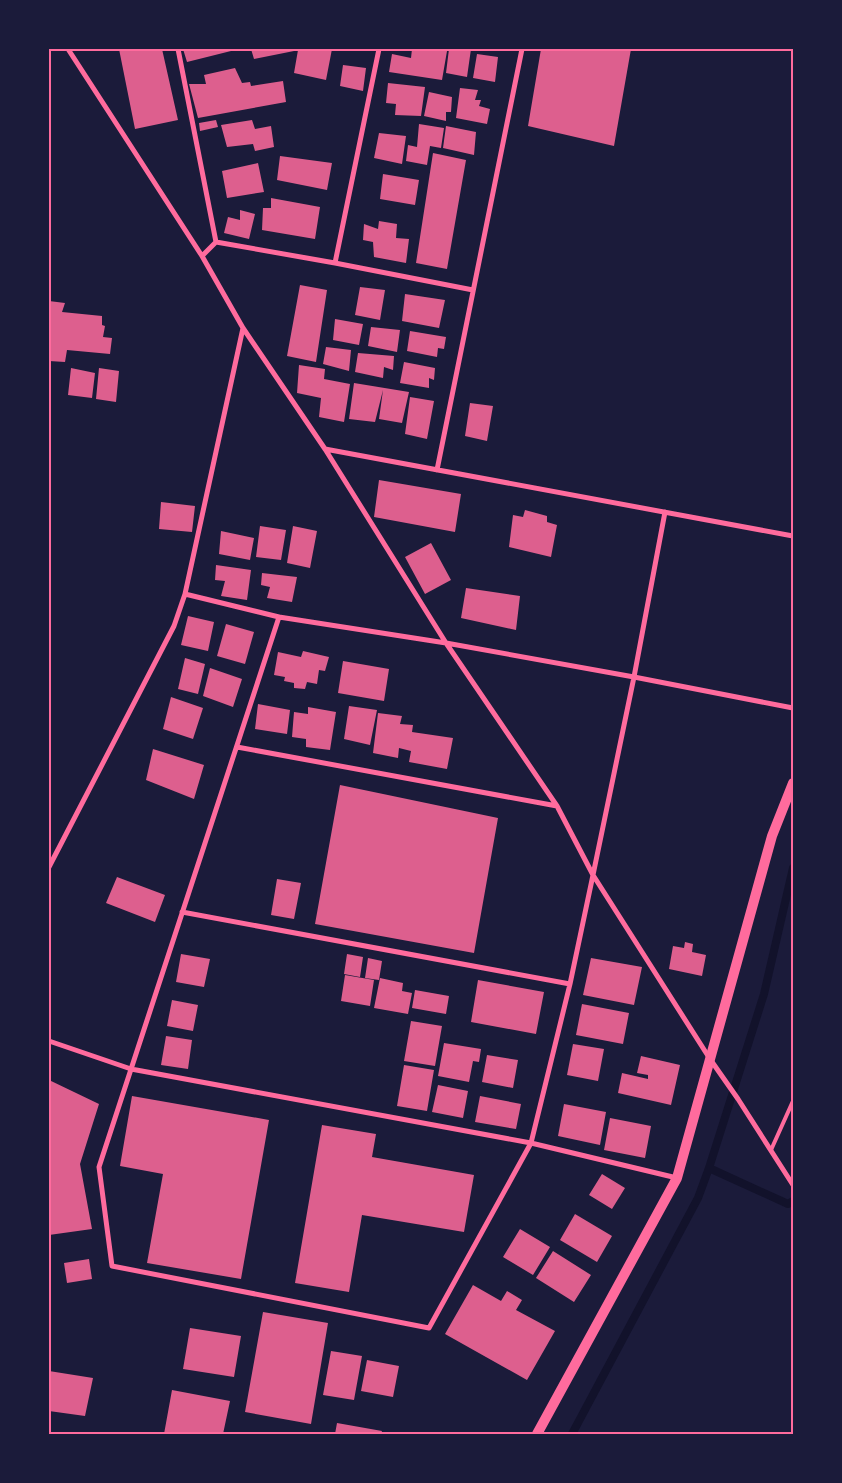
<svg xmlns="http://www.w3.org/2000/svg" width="842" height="1483" viewBox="0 0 842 1483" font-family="'Fira Sans',sans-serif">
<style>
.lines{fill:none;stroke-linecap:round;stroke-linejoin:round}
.stream{stroke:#12122b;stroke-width:8}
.building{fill:#dd5f8e}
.service{stroke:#ff6b9d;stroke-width:4}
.minor{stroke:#ff6b9d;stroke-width:5}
.secondary{stroke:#ff6b9d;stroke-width:10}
.neatline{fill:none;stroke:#ff6b9d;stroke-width:2}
</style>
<rect width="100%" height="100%" fill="#1b1b3a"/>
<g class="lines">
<!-- stream -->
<path class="stream" d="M 709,1168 L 788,1204 L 793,1201
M 572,1434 L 698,1198 L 709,1168 L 764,994 L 793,868"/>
</g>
<!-- building -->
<path class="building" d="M 119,49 L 162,49 L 178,120 L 135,129 Z
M 183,49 L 239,49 L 187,62 Z
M 251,49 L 299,49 L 299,50 L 254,59 Z
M 306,49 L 332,49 L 326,80 L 294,73 L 298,50 Z
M 412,49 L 433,49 L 447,51 L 442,80 L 389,72 L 392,54 L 411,58 Z
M 449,49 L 471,49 L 467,77 L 446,73 Z
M 541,49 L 631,49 L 614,146 L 528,126 Z
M 477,54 L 498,57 L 495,82 L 473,78 Z
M 343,65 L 366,68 L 363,91 L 340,86 Z
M 235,68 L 242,83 L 250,82 L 251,86 L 283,81 L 286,102 L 198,118 L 189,84 L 206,84 L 204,75 Z
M 388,83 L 425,87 L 421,116 L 395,115 L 396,104 L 386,103 Z
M 460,88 L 478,90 L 475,100 L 481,100 L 479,106 L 490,109 L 487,124 L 456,118 Z
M 429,92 L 452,97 L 451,112 L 446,112 L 446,121 L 424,116 Z
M 216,120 L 218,127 L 200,131 L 199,123 Z
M 252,120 L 255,129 L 271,126 L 274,147 L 255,151 L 253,144 L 227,147 L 221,125 Z
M 419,124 L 444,128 L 441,148 L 430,146 L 427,165 L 406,161 L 408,145 L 417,147 Z
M 446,126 L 476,132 L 474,155 L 443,148 Z
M 379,133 L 406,136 L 402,164 L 374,158 Z
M 433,153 L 466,160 L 447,269 L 416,263 Z
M 280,156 L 332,163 L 327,190 L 277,180 Z
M 258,163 L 264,192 L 227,198 L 222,171 Z
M 383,174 L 419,180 L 415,205 L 380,199 Z
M 271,198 L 320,207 L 315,239 L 262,230 L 263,208 L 271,208 Z
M 240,210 L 255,214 L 249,239 L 224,233 L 228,217 L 240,220 Z
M 379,221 L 397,224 L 396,238 L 409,239 L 406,263 L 374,257 L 373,242 L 363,240 L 364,224 L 378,229 Z
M 300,285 L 327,290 L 316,362 L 287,356 Z
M 360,287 L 385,290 L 380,320 L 355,315 Z
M 405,294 L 445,300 L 439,328 L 402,321 Z
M 49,301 L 65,303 L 62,312 L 102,316 L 102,325 L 105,326 L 103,337 L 112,338 L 110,354 L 67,350 L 65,362 L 49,361 Z
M 335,319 L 363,324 L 359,345 L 333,340 Z
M 371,327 L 400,330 L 397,352 L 368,346 Z
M 410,331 L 446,337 L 444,349 L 438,348 L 437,357 L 407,351 Z
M 326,347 L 351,350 L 349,371 L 323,364 Z
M 358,353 L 394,356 L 393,370 L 384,367 L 383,378 L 355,372 Z
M 404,362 L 435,368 L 434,380 L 429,378 L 429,388 L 400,383 Z
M 299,365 L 325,369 L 324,379 L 350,384 L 344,422 L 319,417 L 321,398 L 297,393 Z
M 71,368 L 95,373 L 92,398 L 68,395 Z
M 99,368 L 119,371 L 116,402 L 96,399 Z
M 354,383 L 409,392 L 402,423 L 379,419 L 383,390 L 375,422 L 349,419 Z
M 410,397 L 434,401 L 427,439 L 405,434 Z
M 470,403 L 493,406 L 487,441 L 465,436 Z
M 379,480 L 461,494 L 455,532 L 374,517 Z
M 161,502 L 195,506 L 192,532 L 159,529 Z
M 525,510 L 547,516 L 547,522 L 557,525 L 551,557 L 509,547 L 513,515 L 523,517 Z
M 260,526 L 286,530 L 281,560 L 256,557 Z
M 293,526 L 317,531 L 310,568 L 287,563 Z
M 221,531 L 254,538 L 250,560 L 219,554 Z
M 431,543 L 451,580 L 425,594 L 405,557 Z
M 216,565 L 251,570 L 247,600 L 221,596 L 225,581 L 215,580 Z
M 262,573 L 297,577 L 292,602 L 267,598 L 270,587 L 261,585 Z
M 466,588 L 520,596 L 516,630 L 461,618 Z
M 188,616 L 214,622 L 208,651 L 181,645 Z
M 226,624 L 254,632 L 245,664 L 217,656 Z
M 303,651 L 329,657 L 325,671 L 319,670 L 317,684 L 307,682 L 305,689 L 294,688 L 294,683 L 284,681 L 285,677 L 274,675 L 278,652 L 301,657 Z
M 185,658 L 205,664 L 198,694 L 178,689 Z
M 343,661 L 389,669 L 384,701 L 338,693 Z
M 210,668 L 242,679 L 233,707 L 203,696 Z
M 171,697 L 203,708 L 193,739 L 163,729 Z
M 258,704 L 290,710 L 287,734 L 255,729 Z
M 349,706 L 377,710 L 370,745 L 344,739 Z
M 308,707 L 336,712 L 330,750 L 306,747 L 306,739 L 292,737 L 294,712 L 308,714 Z
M 378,713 L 402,716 L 400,724 L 413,725 L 412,732 L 453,738 L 447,769 L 409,762 L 411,751 L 399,748 L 398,758 L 373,753 Z
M 153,749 L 204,765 L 194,799 L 146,780 Z
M 340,785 L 498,818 L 474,953 L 315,924 Z
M 117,877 L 165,895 L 155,922 L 106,903 Z
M 277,879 L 301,883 L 294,919 L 271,915 Z
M 685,942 L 693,944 L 692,952 L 706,955 L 702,976 L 669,969 L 673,946 L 684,948 Z
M 181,954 L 210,959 L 204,987 L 176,982 Z
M 347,954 L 363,957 L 360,977 L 344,974 Z
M 368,958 L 382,961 L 379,980 L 365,978 Z
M 591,958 L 642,967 L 634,1005 L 583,995 Z
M 345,975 L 374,980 L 370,1006 L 341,1001 Z
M 380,978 L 403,983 L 402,991 L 412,993 L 408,1014 L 374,1008 Z
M 478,980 L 544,992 L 536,1034 L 471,1022 Z
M 415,990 L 449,996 L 446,1014 L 412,1008 Z
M 172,1000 L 198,1005 L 193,1031 L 167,1026 Z
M 582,1004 L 629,1013 L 623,1044 L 576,1035 Z
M 411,1021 L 442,1026 L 435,1066 L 404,1061 Z
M 166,1036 L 192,1040 L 188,1069 L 161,1065 Z
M 444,1043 L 481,1049 L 479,1062 L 473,1061 L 469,1082 L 438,1076 Z
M 573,1044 L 604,1049 L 598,1081 L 567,1075 Z
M 487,1055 L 518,1060 L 513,1088 L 482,1082 Z
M 641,1056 L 680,1065 L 671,1105 L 618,1093 L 622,1073 L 648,1079 L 648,1075 L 637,1073 Z
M 404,1065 L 434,1070 L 427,1111 L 397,1106 Z
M 49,1080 L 99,1104 L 80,1164 L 92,1229 L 49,1235 Z
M 438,1085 L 468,1091 L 463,1118 L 432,1112 Z
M 132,1096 L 269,1120 L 241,1279 L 147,1263 L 163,1174 L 120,1166 Z
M 480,1096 L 521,1104 L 516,1129 L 475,1122 Z
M 564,1104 L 606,1112 L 600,1145 L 558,1136 Z
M 610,1118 L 651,1126 L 645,1158 L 604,1150 Z
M 322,1125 L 376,1134 L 372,1157 L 474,1175 L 464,1232 L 362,1215 L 349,1292 L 295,1283 Z
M 602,1174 L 625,1188 L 612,1209 L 589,1195 Z
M 575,1214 L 612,1236 L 597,1262 L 560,1240 Z
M 520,1229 L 550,1247 L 533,1275 L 503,1257 Z
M 553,1251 L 591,1275 L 574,1302 L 536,1278 Z
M 89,1259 L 92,1279 L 67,1283 L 64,1263 Z
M 473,1285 L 501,1301 L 507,1291 L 522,1300 L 516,1310 L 555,1331 L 527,1380 L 445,1334 Z
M 263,1312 L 328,1323 L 311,1424 L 245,1412 Z
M 190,1328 L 241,1336 L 234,1377 L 183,1369 Z
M 331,1351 L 362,1356 L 354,1400 L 323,1395 Z
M 367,1360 L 399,1366 L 393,1397 L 361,1391 Z
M 49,1371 L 93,1378 L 85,1416 L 49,1411 Z
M 172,1390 L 230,1401 L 223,1434 L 164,1434 Z
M 337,1423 L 382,1431 L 381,1434 L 335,1434 Z"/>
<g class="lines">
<!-- service -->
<path class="service" d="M 771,1150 L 793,1101"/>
<!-- minor -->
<path class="minor" d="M 68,49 L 202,256 L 243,328 L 325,449 L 446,643 L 557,806 L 593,875 L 710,1059 L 738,1099 L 793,1185
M 178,49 L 216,242
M 202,256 L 216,242 L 335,263 L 473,290
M 335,263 L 379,49
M 325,449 L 793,536
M 437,470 L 522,49
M 185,594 L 279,617 L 446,643 L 634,677 L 793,708
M 279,617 L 99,1167 L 112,1266 L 429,1328 L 531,1143 L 570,984 L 593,875 L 634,677 L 665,512
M 237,747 L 557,806
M 49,867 L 174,626 L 185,594 L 243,328
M 182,912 L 570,984
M 49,1041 L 131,1069 L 531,1143 L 677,1178"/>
<!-- secondary -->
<path class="secondary" d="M 537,1434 L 677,1178 L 772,836 L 793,783"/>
</g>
<!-- border -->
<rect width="842" height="1483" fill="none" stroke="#1b1b3a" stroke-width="100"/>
<rect x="50" y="50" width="742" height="1383" class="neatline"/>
</svg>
